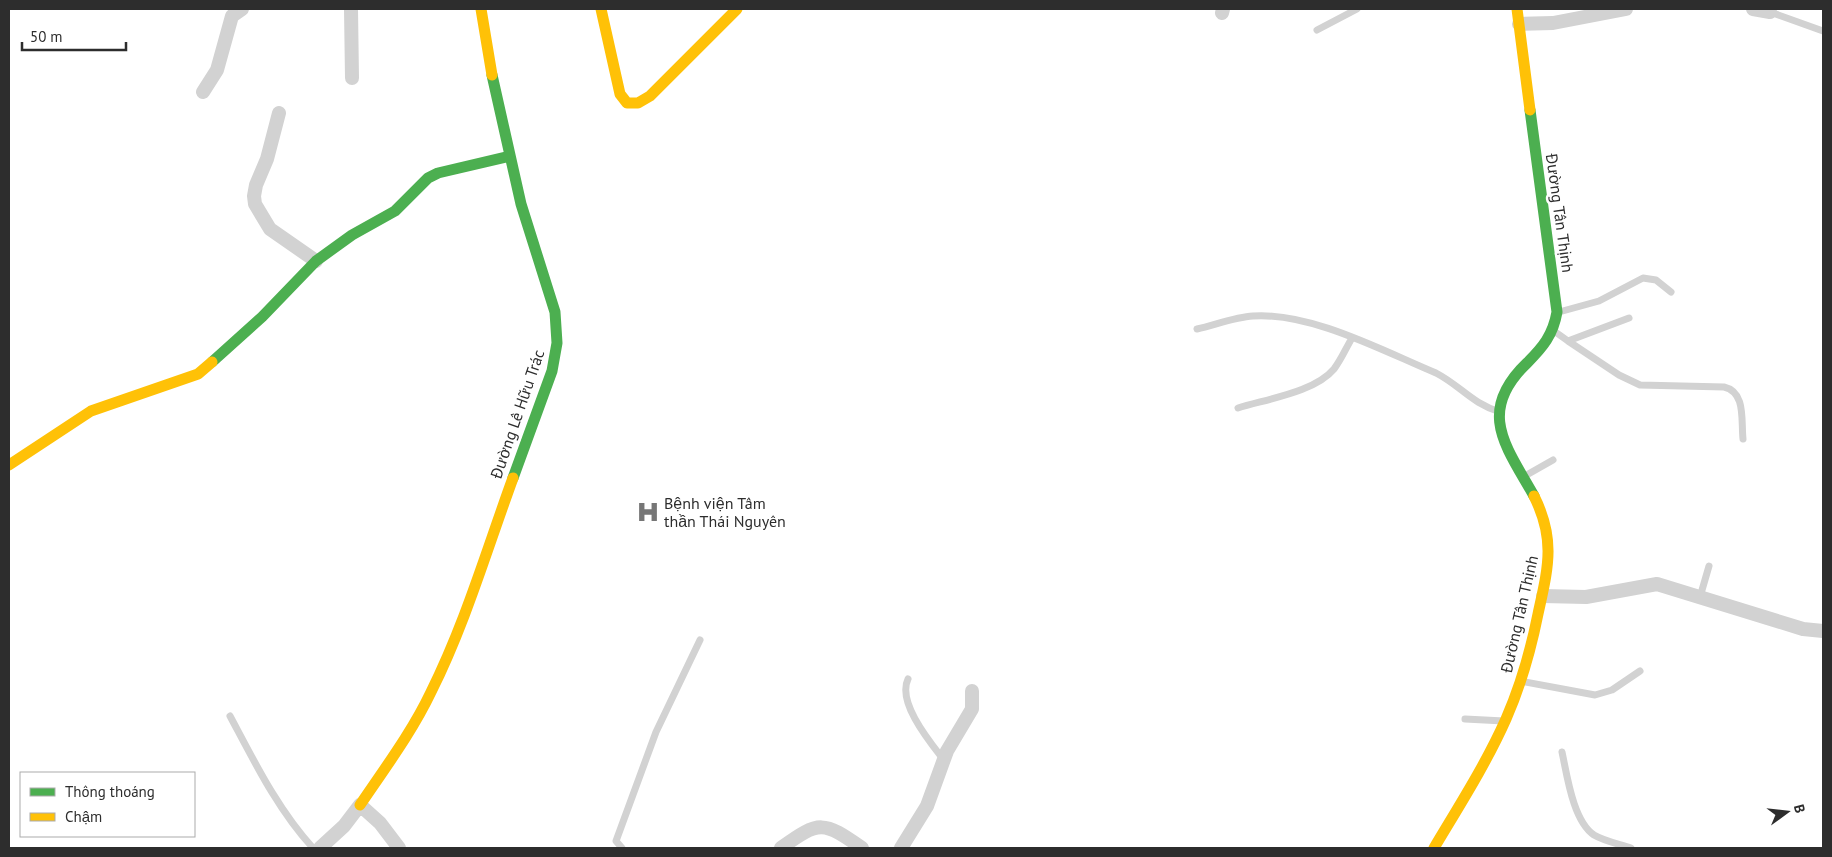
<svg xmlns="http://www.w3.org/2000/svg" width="1832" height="857" viewBox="0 0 1832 857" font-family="'PT Sans',sans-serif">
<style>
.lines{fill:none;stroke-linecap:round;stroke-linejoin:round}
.lane{stroke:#d2d2d2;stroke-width:7}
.street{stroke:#d2d2d2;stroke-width:14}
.fast{stroke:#4caf50;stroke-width:11}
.slow{stroke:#ffc107;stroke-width:11}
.labels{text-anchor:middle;stroke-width:5;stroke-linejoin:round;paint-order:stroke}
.street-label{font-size:16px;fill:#2d2d2d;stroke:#fff}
.poi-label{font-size:16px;fill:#2d2d2d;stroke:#fff;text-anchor:start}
</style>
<rect width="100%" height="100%" fill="#fff"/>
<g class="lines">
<!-- lane -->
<path class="lane" d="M 1770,12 L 1823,31
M 1317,30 L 1357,9
M 1559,312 L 1599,301 L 1643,278 L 1656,280 L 1671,292
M 1197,329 C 1215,325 1235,317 1253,316 C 1311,312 1383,351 1436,373 C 1461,386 1471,403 1500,412
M 1554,331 L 1568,341 L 1629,318
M 1568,341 L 1619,375 L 1640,385 L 1724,387 C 1746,392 1741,420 1743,439
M 1238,408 C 1267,399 1315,392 1334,369 C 1341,360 1346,348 1352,338
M 1523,477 L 1553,460
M 1700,597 L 1709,566
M 908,679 C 897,702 929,741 943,759
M 1520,681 L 1595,695 L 1612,690 L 1640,671
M 230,716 C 254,761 278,810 313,848
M 1465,719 L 1504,721
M 1562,752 C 1567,775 1573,821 1594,835 C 1604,841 1619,844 1631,848
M 622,848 L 616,841 L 656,732 L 700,640"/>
<!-- street -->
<path class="street" d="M 351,9 L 352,78
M 1753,9 L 1770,12
M 1222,13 L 1223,9
M 1519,24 L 1553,23 L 1626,9
M 203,92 L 217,70 L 232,16 L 242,9
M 279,113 L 267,159 L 256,185 L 254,196 L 255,204 L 270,229 L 316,261
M 1543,596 L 1586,597 L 1657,584 L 1803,629 L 1823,631
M 320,848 L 344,826 L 360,805 L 380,823 L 399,848
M 781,848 C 820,820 823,821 862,848
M 901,848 L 927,806 L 947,751 L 972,709 L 972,691"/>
<!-- fast -->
<path class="fast" d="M 492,75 L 521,204 L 555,312 L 557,343 L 552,371 L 513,478
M 1530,110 L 1557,312 C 1553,335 1543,347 1527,363 C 1476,412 1506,446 1534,496
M 212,362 L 262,317 L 316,261 L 352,235 L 395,211 L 428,178 L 438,173 L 510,156"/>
<!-- slow -->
<path class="slow" d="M 481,9 L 492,75
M 601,9 L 620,94 L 627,103 L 638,103 L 650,96 L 737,9
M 1517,9 L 1530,110
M 9,465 L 91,411 L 198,374 L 212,362
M 360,805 C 385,768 412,732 431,692 C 465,624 487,549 513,478
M 1434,848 C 1459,806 1486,764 1506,719 C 1521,685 1531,649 1538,614 C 1548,568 1556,540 1534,496"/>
</g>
<!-- icons -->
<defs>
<symbol id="hospital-bare" viewBox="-9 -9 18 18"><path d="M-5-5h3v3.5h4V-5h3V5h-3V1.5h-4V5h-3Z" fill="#767676" stroke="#fff" stroke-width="2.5" paint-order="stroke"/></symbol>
</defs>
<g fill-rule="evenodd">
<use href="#hospital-bare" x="632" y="496" width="32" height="32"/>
</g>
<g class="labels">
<!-- street labels -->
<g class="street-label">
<text transform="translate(1560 213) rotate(82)" y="6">Đường Tân Thịnh</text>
<text transform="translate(517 414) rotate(-71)" y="6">Đường Lê Hữu Trác</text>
<text transform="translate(1519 614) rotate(-77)" y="6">Đường Tân Thịnh</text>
</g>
<!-- poi labels -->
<g class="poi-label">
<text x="664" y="509">Bệnh viện Tâm<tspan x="664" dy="18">thần Thái Nguyên</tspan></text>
</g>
</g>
<!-- border -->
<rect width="1832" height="857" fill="none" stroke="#2d2d2d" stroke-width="20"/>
<!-- legend -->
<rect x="20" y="772" width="175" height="65" fill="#ffffff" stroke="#ababab"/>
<rect x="30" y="788" width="25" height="8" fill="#4caf50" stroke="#ababab"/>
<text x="65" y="797" font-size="15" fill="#2d2d2d">Thông thoáng</text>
<rect x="30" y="813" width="25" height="8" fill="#ffc107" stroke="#ababab"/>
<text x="65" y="822" font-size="15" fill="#2d2d2d">Chậm</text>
<!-- north arrow -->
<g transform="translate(1787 812) rotate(75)" stroke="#ffffff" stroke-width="4" paint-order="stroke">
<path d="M0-4L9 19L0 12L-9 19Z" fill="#2d2d2d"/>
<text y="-8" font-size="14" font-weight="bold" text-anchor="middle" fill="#2d2d2d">B</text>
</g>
<!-- scale -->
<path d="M22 42v8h104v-8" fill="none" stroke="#2d2d2d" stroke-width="2.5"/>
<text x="30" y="42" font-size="15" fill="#2d2d2d" stroke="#ffffff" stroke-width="4" paint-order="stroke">50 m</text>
</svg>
